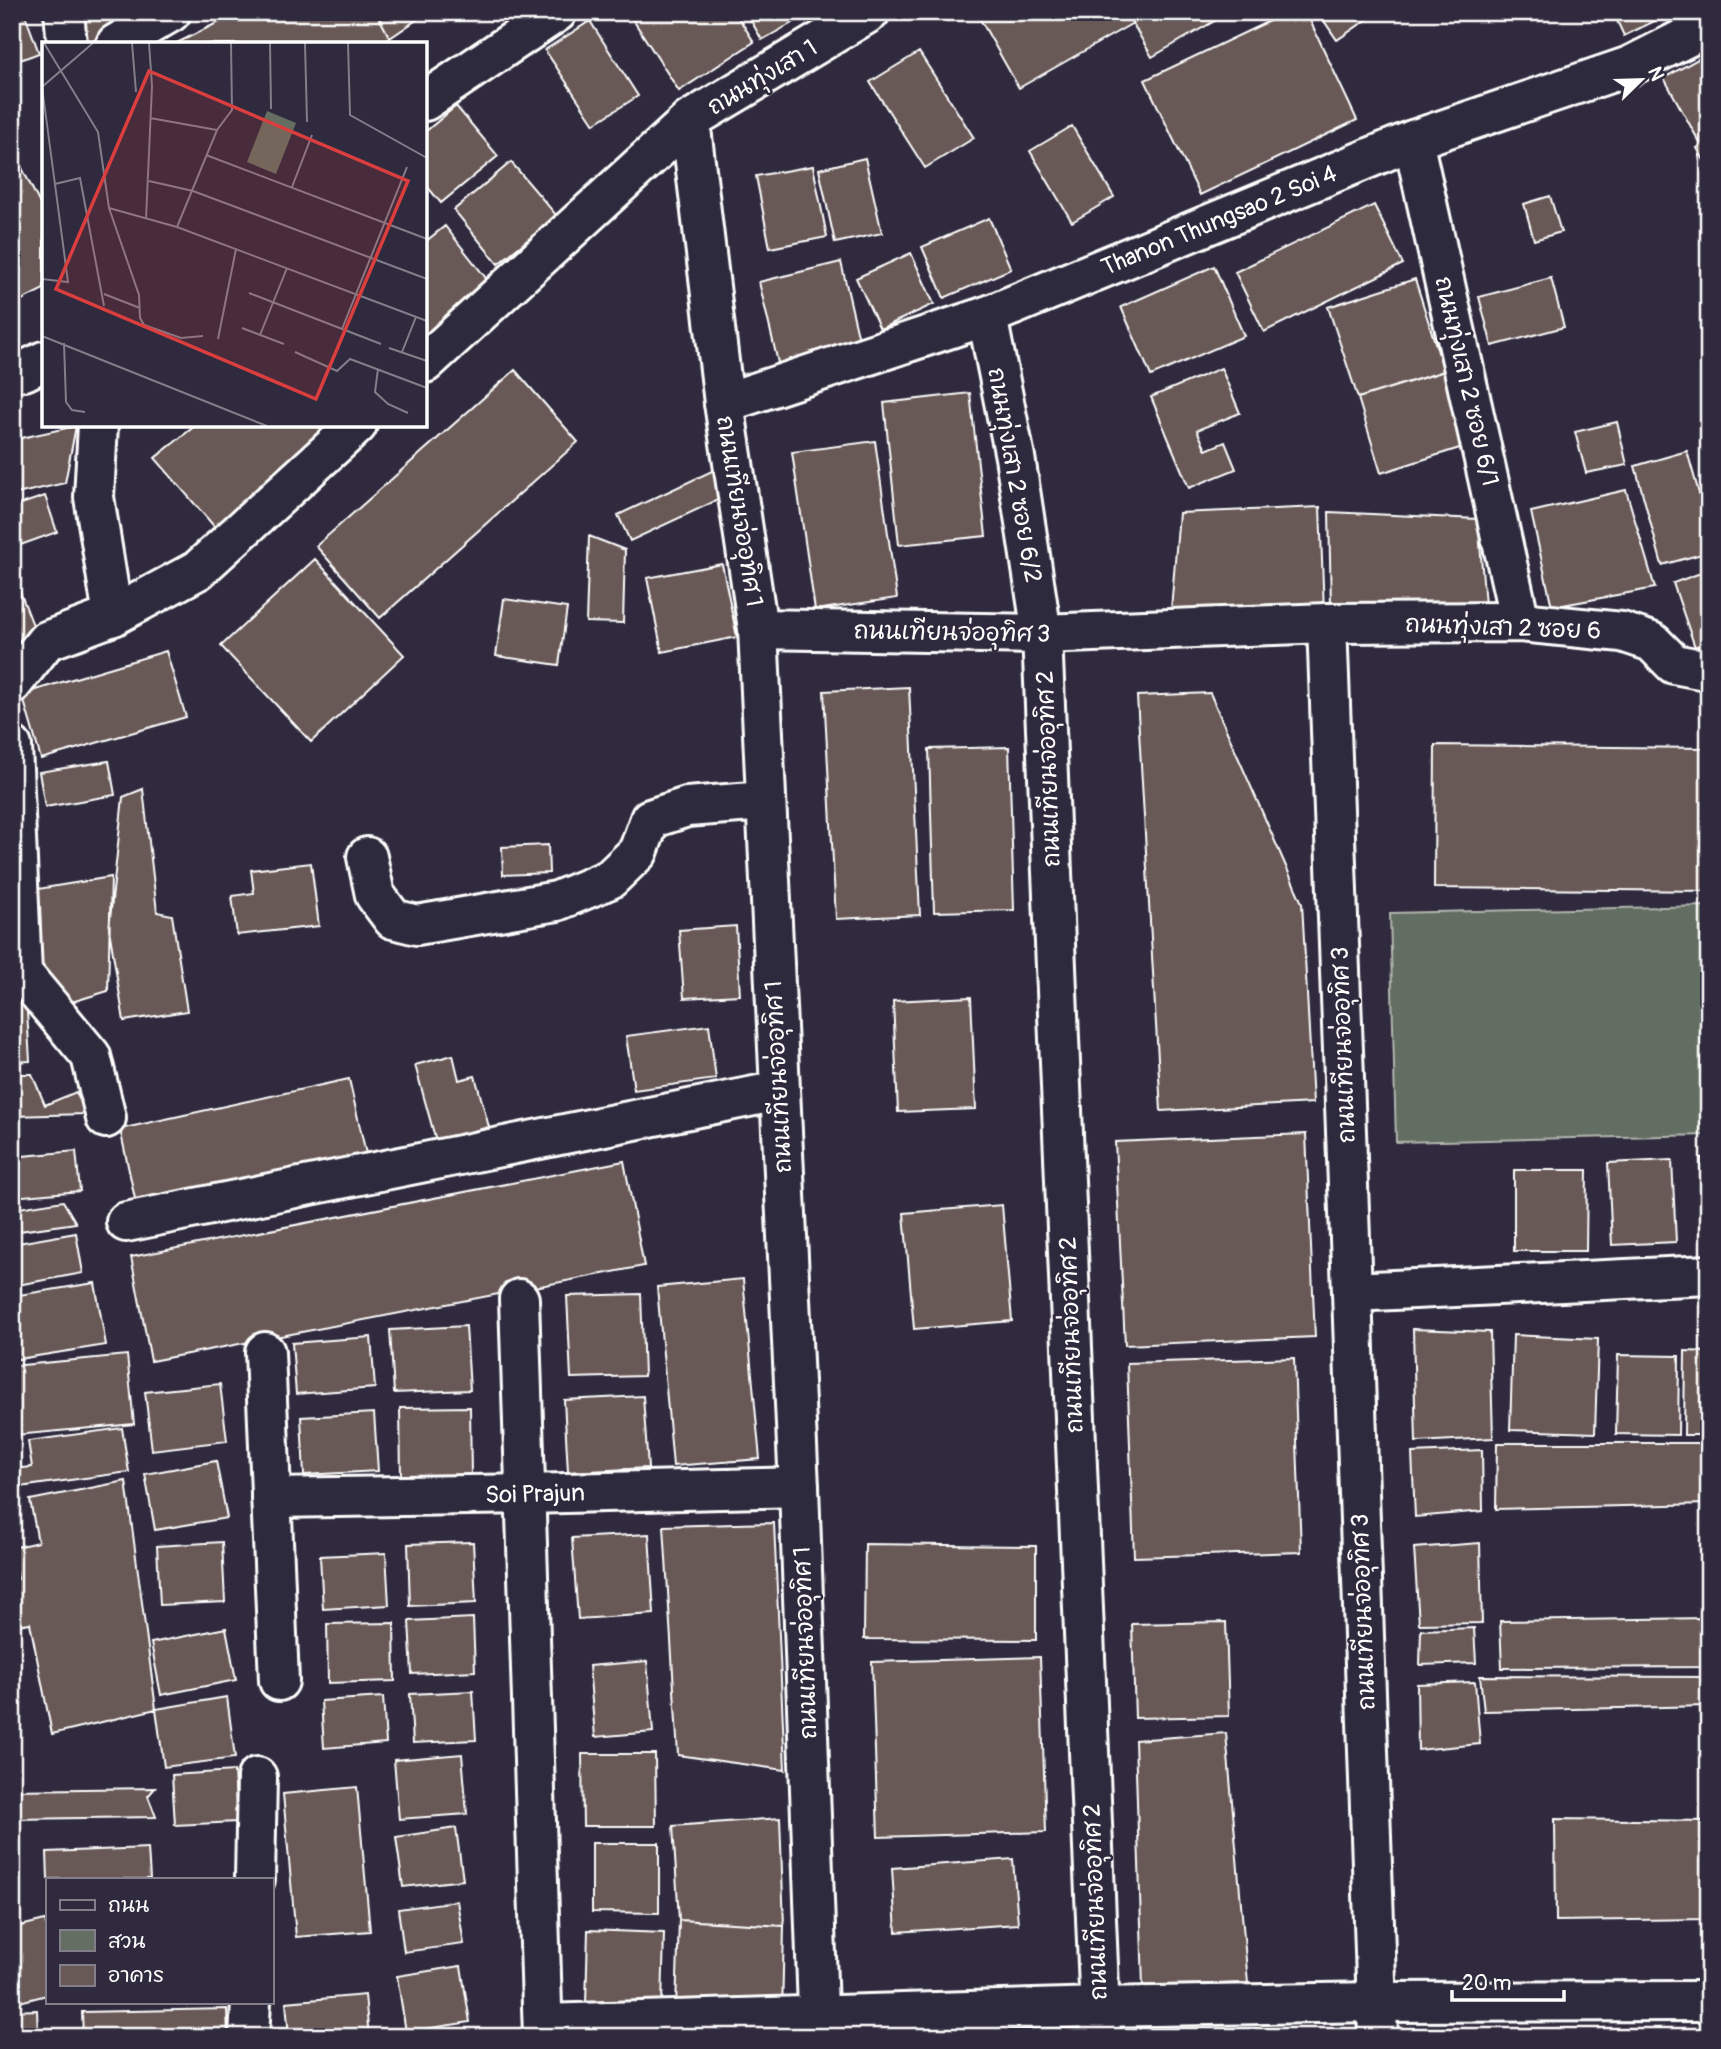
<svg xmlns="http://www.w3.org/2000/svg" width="1721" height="2049" viewBox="0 0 1721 2049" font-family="Pangolin,'Playpen Sans Thai',sans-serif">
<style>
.green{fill:#646e62;stroke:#b2b6b0;stroke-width:2}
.building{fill:#685957;stroke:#fff;stroke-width:2}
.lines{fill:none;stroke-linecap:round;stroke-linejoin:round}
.minor-casing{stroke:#fff;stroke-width:44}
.minor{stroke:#2f2a3d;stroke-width:38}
.labels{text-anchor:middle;stroke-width:5;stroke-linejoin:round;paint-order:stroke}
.street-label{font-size:24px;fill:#fff;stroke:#2f2a3d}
.inset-road{fill:none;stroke:#827f8b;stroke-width:2}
.view{fill:#da3e3e;fill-opacity:0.15;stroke:#da3e3e;stroke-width:3.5}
.inset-edge{fill:none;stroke:#fff;stroke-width:3.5}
</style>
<rect width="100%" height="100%" fill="#2f2a3d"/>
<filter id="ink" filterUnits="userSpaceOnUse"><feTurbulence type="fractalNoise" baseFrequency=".0143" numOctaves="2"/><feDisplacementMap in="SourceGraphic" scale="14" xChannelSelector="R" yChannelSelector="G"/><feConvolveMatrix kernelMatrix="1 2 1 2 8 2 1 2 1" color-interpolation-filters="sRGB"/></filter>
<g filter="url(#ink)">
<!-- green -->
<path class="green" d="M 1709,906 L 1709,1135 L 1396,1142 L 1390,913 Z"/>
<!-- building -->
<path class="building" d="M 12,12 L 24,12 L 39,53 L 12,63 Z
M 79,12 L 108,12 L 116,30 L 86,44 Z
M 239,12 L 376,12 L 390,38 L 379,44 L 175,44 Z
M 376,12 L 428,12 L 390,38 Z
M 628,12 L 735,12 L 754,42 L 679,91 Z
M 746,12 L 810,12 L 810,13 L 762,40 Z
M 976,12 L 1126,12 L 1133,23 L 1019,88 Z
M 1126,12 L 1230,12 L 1152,57 Z
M 1288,12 L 1306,12 L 1357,120 L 1200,195 L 1145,80 Z
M 1318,12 L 1378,12 L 1337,40 Z
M 1613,12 L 1673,12 L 1624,36 Z
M 590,21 L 638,96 L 594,124 L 545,50 Z
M 919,52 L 974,138 L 925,168 L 870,82 Z
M 1709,53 L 1709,169 L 1697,148 L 1701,145 L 1664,78 Z
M 456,106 L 498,156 L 441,203 L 425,184 L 425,132 Z
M 1072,126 L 1114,197 L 1072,222 L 1030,151 Z
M 12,148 L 44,212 L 44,289 L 12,305 Z
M 865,158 L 882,233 L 835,243 L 819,169 Z
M 511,162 L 557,216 L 498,264 L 454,210 Z
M 813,166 L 827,237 L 770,248 L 756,176 Z
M 1550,196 L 1561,232 L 1534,240 L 1524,204 Z
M 1374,205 L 1403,264 L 1264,332 L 1235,272 Z
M 989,218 L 1011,269 L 944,298 L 922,247 Z
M 445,226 L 493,287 L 425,341 L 425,242 Z
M 911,253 L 934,304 L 880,329 L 856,278 Z
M 841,262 L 861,348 L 779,367 L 759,282 Z
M 1214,266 L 1244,336 L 1151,376 L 1121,307 Z
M 1551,278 L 1564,327 L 1492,346 L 1479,297 Z
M 1415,279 L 1444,371 L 1358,398 L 1328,307 Z
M 1221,368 L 1240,413 L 1197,430 L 1206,450 L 1225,442 L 1236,469 L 1189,488 L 1151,397 Z
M 515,370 L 578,442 L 380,618 L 316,546 Z
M 1445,371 L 1469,445 L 1381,473 L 1358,398 Z
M 970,393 L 986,536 L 899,545 L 884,403 Z
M 1617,422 L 1627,465 L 1586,473 L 1575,432 Z
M 196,425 L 334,425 L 219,532 L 155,458 Z
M 76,426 L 65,483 L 12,495 L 12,440 Z
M 875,441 L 897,598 L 815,610 L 792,452 Z
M 1687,451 L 1709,529 L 1709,552 L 1662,565 L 1635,466 Z
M 714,470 L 726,496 L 630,541 L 618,515 Z
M 1626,490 L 1655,588 L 1552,607 L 1531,512 Z
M 45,496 L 57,532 L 12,548 L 12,507 Z
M 1320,507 L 1324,612 L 1171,610 L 1179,513 Z
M 1329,512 L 1478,519 L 1485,605 L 1331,607 Z
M 589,536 L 625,550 L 623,623 L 586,622 Z
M 315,559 L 404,655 L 311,742 L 221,646 Z
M 722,564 L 737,637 L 662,652 L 647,578 Z
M 1709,570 L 1709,640 L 1695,647 L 1673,583 Z
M 17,584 L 36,633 L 12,662 L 12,587 Z
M 504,599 L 567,608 L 559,665 L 496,656 Z
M 166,651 L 186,717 L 41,759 L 22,694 Z
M 909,687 L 920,915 L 836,919 L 824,691 Z
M 1210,693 L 1302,903 L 1313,1103 L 1161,1111 L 1137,696 Z
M 1435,745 L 1709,748 L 1709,891 L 1434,888 Z
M 1009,747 L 1014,910 L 934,912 L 929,749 Z
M 109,761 L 115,795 L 45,807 L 39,772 Z
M 143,789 L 157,912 L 172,915 L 187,1011 L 124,1021 L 109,929 L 123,797 Z
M 548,845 L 549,873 L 503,875 L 502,847 Z
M 311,863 L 319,926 L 237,935 L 232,896 L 254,893 L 251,870 Z
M 111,877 L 108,991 L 65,1004 L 35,968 L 32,890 Z
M 736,926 L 740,995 L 684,998 L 679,930 Z
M 26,995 L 30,1061 L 12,1062 L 12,996 Z
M 971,997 L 976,1109 L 898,1112 L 893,1001 Z
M 709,1025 L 716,1079 L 634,1090 L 626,1036 Z
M 453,1055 L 459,1080 L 475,1076 L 489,1127 L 436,1141 L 415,1065 Z
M 12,1074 L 32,1074 L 45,1105 L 76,1092 L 86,1114 L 12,1116 Z
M 349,1079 L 367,1158 L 137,1208 L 120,1129 Z
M 1306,1134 L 1315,1337 L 1125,1345 L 1115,1142 Z
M 76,1151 L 80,1191 L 12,1197 L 12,1157 Z
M 1701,1158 L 1709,1158 L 1709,1226 L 1704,1226 Z
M 1672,1160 L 1676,1242 L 1612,1245 L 1608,1163 Z
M 624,1161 L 644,1266 L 151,1361 L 131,1257 Z
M 1514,1170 L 1587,1170 L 1586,1251 L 1514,1251 Z
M 63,1201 L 76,1223 L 12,1232 L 12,1209 Z
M 1002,1205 L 1012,1321 L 914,1329 L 904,1213 Z
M 76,1233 L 83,1273 L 12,1286 L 12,1244 Z
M 743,1279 L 760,1459 L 673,1466 L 657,1287 Z
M 95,1283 L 106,1345 L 12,1360 L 12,1296 Z
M 641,1294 L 644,1376 L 571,1378 L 567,1296 Z
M 466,1326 L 470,1390 L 394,1393 L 390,1330 Z
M 1413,1329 L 1490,1332 L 1493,1438 L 1416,1442 Z
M 1513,1335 L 1598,1339 L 1595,1433 L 1510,1430 Z
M 371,1337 L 375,1388 L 296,1394 L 292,1343 Z
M 1685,1351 L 1709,1352 L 1709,1435 L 1684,1435 Z
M 127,1355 L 134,1424 L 16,1435 L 12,1405 L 12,1366 Z
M 1618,1355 L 1679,1356 L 1678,1435 L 1616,1434 Z
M 1294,1358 L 1301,1552 L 1134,1557 L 1127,1363 Z
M 220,1384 L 227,1441 L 152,1450 L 145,1392 Z
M 643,1396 L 648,1468 L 568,1472 L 564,1400 Z
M 470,1407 L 471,1476 L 401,1477 L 400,1408 Z
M 374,1413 L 378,1471 L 304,1475 L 301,1417 Z
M 122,1428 L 129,1472 L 12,1488 L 12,1469 L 32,1467 L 28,1441 Z
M 1497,1443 L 1709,1443 L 1709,1504 L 1496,1509 Z
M 1482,1450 L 1483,1511 L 1415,1517 L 1412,1453 Z
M 216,1461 L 227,1518 L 155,1530 L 145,1474 Z
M 126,1481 L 156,1709 L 52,1734 L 30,1623 L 12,1626 L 12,1580 L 18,1579 L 12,1548 L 38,1542 L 30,1500 Z
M 774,1523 L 785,1770 L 678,1755 L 664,1526 Z
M 649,1534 L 654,1614 L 578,1619 L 572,1538 Z
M 222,1542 L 225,1602 L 160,1605 L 157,1546 Z
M 473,1542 L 476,1603 L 410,1606 L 408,1544 Z
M 1480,1543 L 1482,1623 L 1419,1624 L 1414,1548 Z
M 865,1544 L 1036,1546 L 1036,1640 L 864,1639 Z
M 386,1553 L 389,1605 L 323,1609 L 320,1556 Z
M 473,1618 L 475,1671 L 412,1674 L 409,1621 Z
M 1709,1618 L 1709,1667 L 1502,1668 L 1500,1621 Z
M 1226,1622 L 1229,1716 L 1135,1718 L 1132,1624 Z
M 394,1623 L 395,1681 L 328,1683 L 327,1624 Z
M 226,1628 L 236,1680 L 161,1695 L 151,1643 Z
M 1474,1628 L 1476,1663 L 1420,1665 L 1421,1630 Z
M 1040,1657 L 1046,1832 L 878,1837 L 872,1662 Z
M 647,1661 L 653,1732 L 595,1737 L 589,1666 Z
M 1480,1676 L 1709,1677 L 1709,1706 L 1484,1711 Z
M 1475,1682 L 1480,1744 L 1418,1750 L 1417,1684 Z
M 473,1691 L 476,1740 L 413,1743 L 410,1694 Z
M 227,1697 L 235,1758 L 164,1767 L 156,1709 Z
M 383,1697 L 386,1743 L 324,1748 L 321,1701 Z
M 1226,1733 L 1248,1983 L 1143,1987 L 1135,1740 Z
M 462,1754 L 467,1814 L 399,1819 L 394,1760 Z
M 582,1754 L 655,1754 L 656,1826 L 583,1826 Z
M 234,1771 L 237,1822 L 175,1825 L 172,1775 Z
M 357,1787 L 370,1931 L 296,1937 L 283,1794 Z
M 155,1788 L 148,1796 L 156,1817 L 12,1819 L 12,1790 Z
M 780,1818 L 784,1926 L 679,1920 L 673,1826 Z
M 1555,1819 L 1709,1821 L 1709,1919 L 1556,1921 Z
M 456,1828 L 463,1880 L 403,1887 L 396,1837 Z
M 592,1843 L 659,1843 L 659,1913 L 592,1912 Z
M 148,1848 L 150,1879 L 48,1879 L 47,1852 Z
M 1013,1859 L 1018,1924 L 896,1932 L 892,1868 Z
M 457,1901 L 464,1944 L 404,1952 L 398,1909 Z
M 45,1920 L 47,1928 L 47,1995 L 12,2004 L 12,1928 Z
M 679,1920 L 784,1926 L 782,2016 L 676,2007 Z
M 588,1930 L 664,1933 L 662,2006 L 586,2004 Z
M 461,1966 L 470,2022 L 406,2032 L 397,1976 Z
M 365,1995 L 369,2037 L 289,2037 L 286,2002 Z
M 227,2009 L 228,2037 L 83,2037 L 82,2012 Z
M 37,2010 L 38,2037 L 12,2037 L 12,2011 Z"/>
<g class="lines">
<defs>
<g id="minor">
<path d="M 64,12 L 67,44"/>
<path d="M 116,44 L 171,12"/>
<path d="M 425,101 L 557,12"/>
<path d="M 690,120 L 724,403 L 758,629 L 799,1487 L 819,2037"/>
<path d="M 1413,140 L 1520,622"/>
<path d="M 987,316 L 1015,457 L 1042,634 L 1101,2037"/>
<path d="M 425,363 L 690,120 L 870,12"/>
<path d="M 24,371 L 44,361"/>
<path id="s1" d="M 724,403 L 987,316 L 1413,140 L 1630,66 L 1709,26"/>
<path d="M 98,425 L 94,497 L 113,616"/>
<path d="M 1327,623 L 1352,1292 L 1378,2037"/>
<path d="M 758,629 L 1042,634 L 1327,623 L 1520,622 L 1622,632 L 1652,642 L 1674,664 L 1700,669 L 1709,665"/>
<path d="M 12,684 L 46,641 L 113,616 L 198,570 L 357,425"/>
<path d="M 12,746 L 22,973 L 91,1056 L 106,1118"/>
<path d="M 367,857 L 375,895 L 393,919 L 417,925 L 557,901 L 610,879 L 638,852 L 650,819 L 687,807 L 766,801"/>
<path d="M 126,1222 L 779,1091"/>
<path d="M 1352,1292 L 1709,1275"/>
<path d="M 519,1299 L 543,2037"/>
<path d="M 265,1352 L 279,1681"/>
<path id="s2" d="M 271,1498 L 527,1494 L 799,1487"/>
<path d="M 255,1879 L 257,1777"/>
<path d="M 543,2024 L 1099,2007 L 1377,2002 L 1709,2001"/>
<path d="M 249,2037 L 251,2002"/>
</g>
</defs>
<!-- minor casing -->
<use href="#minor" class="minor-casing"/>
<!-- minor -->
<use href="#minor" class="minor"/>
</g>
</g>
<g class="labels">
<!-- street labels -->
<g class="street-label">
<text transform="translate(762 77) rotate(-31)" y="8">ถนนทุ่งเสา 1</text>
<text dy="8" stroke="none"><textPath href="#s1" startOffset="528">Thanon Thungsao 2 Soi 4</textPath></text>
<text transform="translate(1467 381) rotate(77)" y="8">ถนนทุ่งเสา 2 ซอย 6/1</text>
<text transform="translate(1015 475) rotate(80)" y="8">ถนนทุ่งเสา 2 ซอย 6/2</text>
<text transform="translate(740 511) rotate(81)" y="8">ถนนเทียนจ่ออุทิศ 1</text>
<text transform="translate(1503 627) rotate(2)" y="8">ถนนทุ่งเสา 2 ซอย 6</text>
<text transform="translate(952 632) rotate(1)" y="8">ถนนเทียนจ่ออุทิศ 3</text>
<text transform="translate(1048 769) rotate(-92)" y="8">ถนนเทียนจ่ออุทิศ 2</text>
<text transform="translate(1343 1045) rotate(-92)" y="8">ถนนเทียนจ่ออุทิศ 3</text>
<text transform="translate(778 1077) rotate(-93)" y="8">ถนนเทียนจ่ออุทิศ 1</text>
<text transform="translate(1071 1335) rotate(-92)" y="8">ถนนเทียนจ่ออุทิศ 2</text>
<text dy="8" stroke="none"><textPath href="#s2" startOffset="264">Soi Prajun</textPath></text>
<text transform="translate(1363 1612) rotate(-92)" y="8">ถนนเทียนจ่ออุทิศ 3</text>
<text transform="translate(805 1643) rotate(-92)" y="8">ถนนเทียนจ่ออุทิศ 1</text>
<text transform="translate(1095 1902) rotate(-92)" y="8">ถนนเทียนจ่ออุทิศ 2</text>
</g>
</g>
<!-- overview -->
<g transform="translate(42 42)">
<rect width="385" height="385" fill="#2f2a3d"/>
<path d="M 225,69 L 254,81 L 234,132 L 205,120 Z" fill="#646e62"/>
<path class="inset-road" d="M 2,1 L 56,90 L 67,166 L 97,253 L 98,276 L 102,283 L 139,296 L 161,294M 90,1 L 94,50M 228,1 L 229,67M 263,1 L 265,80M 306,1 L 308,73 L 385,116M 108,76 L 175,88M 164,113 L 385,197M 107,139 L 151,149 L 385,237M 13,142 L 38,136 L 62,264M 250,145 L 270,93M 67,166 L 135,185 L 385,279M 104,177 L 110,44 L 107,1M 135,185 L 175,88 L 190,68 L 189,1M 0,237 L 26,240 L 0,45 L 51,1M 207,251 L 339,302M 62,252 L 98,266M 200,286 L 242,302M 300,287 L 365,125M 218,293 L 245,226M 0,294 L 225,384M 176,297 L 194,207M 22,301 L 24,360 L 30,368 L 43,370M 347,306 L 385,319M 253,310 L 295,329 L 308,317 L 385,346M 360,310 L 374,275M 336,327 L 333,350 L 346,362 L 366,371"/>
<path class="view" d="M 107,29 L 366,139 L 274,357 L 14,247 Z"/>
<rect width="385" height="385" class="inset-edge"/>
</g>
<!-- margin -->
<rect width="1721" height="2049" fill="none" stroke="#2f2a3d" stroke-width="42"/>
<rect x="21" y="21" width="1679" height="2007" fill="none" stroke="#fff" stroke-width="2.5" filter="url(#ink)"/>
<!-- legend -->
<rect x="46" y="1878" width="228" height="126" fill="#2f2a3d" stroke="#827f8b" stroke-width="2"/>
<rect x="60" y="1900" width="35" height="10" fill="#2f2a3d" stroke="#827f8b" stroke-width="2"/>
<text x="108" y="1912" font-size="21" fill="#ffffff">ถนน</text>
<rect x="60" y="1930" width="35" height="21" fill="#646e62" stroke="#827f8b" stroke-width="2"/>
<text x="108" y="1948" font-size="21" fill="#ffffff">สวน</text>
<rect x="60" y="1965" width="35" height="21" fill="#685957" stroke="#827f8b" stroke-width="2"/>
<text x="108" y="1982" font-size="21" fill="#ffffff">อาคาร</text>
<!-- north arrow -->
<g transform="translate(1641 80) rotate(67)" stroke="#2f2a3d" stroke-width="5" paint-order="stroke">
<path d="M0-5L12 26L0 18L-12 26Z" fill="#ffffff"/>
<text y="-10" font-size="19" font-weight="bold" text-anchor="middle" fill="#ffffff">N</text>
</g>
<!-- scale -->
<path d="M1452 1990v10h112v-10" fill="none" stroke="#ffffff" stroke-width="3.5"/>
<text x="1462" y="1990" font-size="21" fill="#ffffff" stroke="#2f2a3d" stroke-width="5" paint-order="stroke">20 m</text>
</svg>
